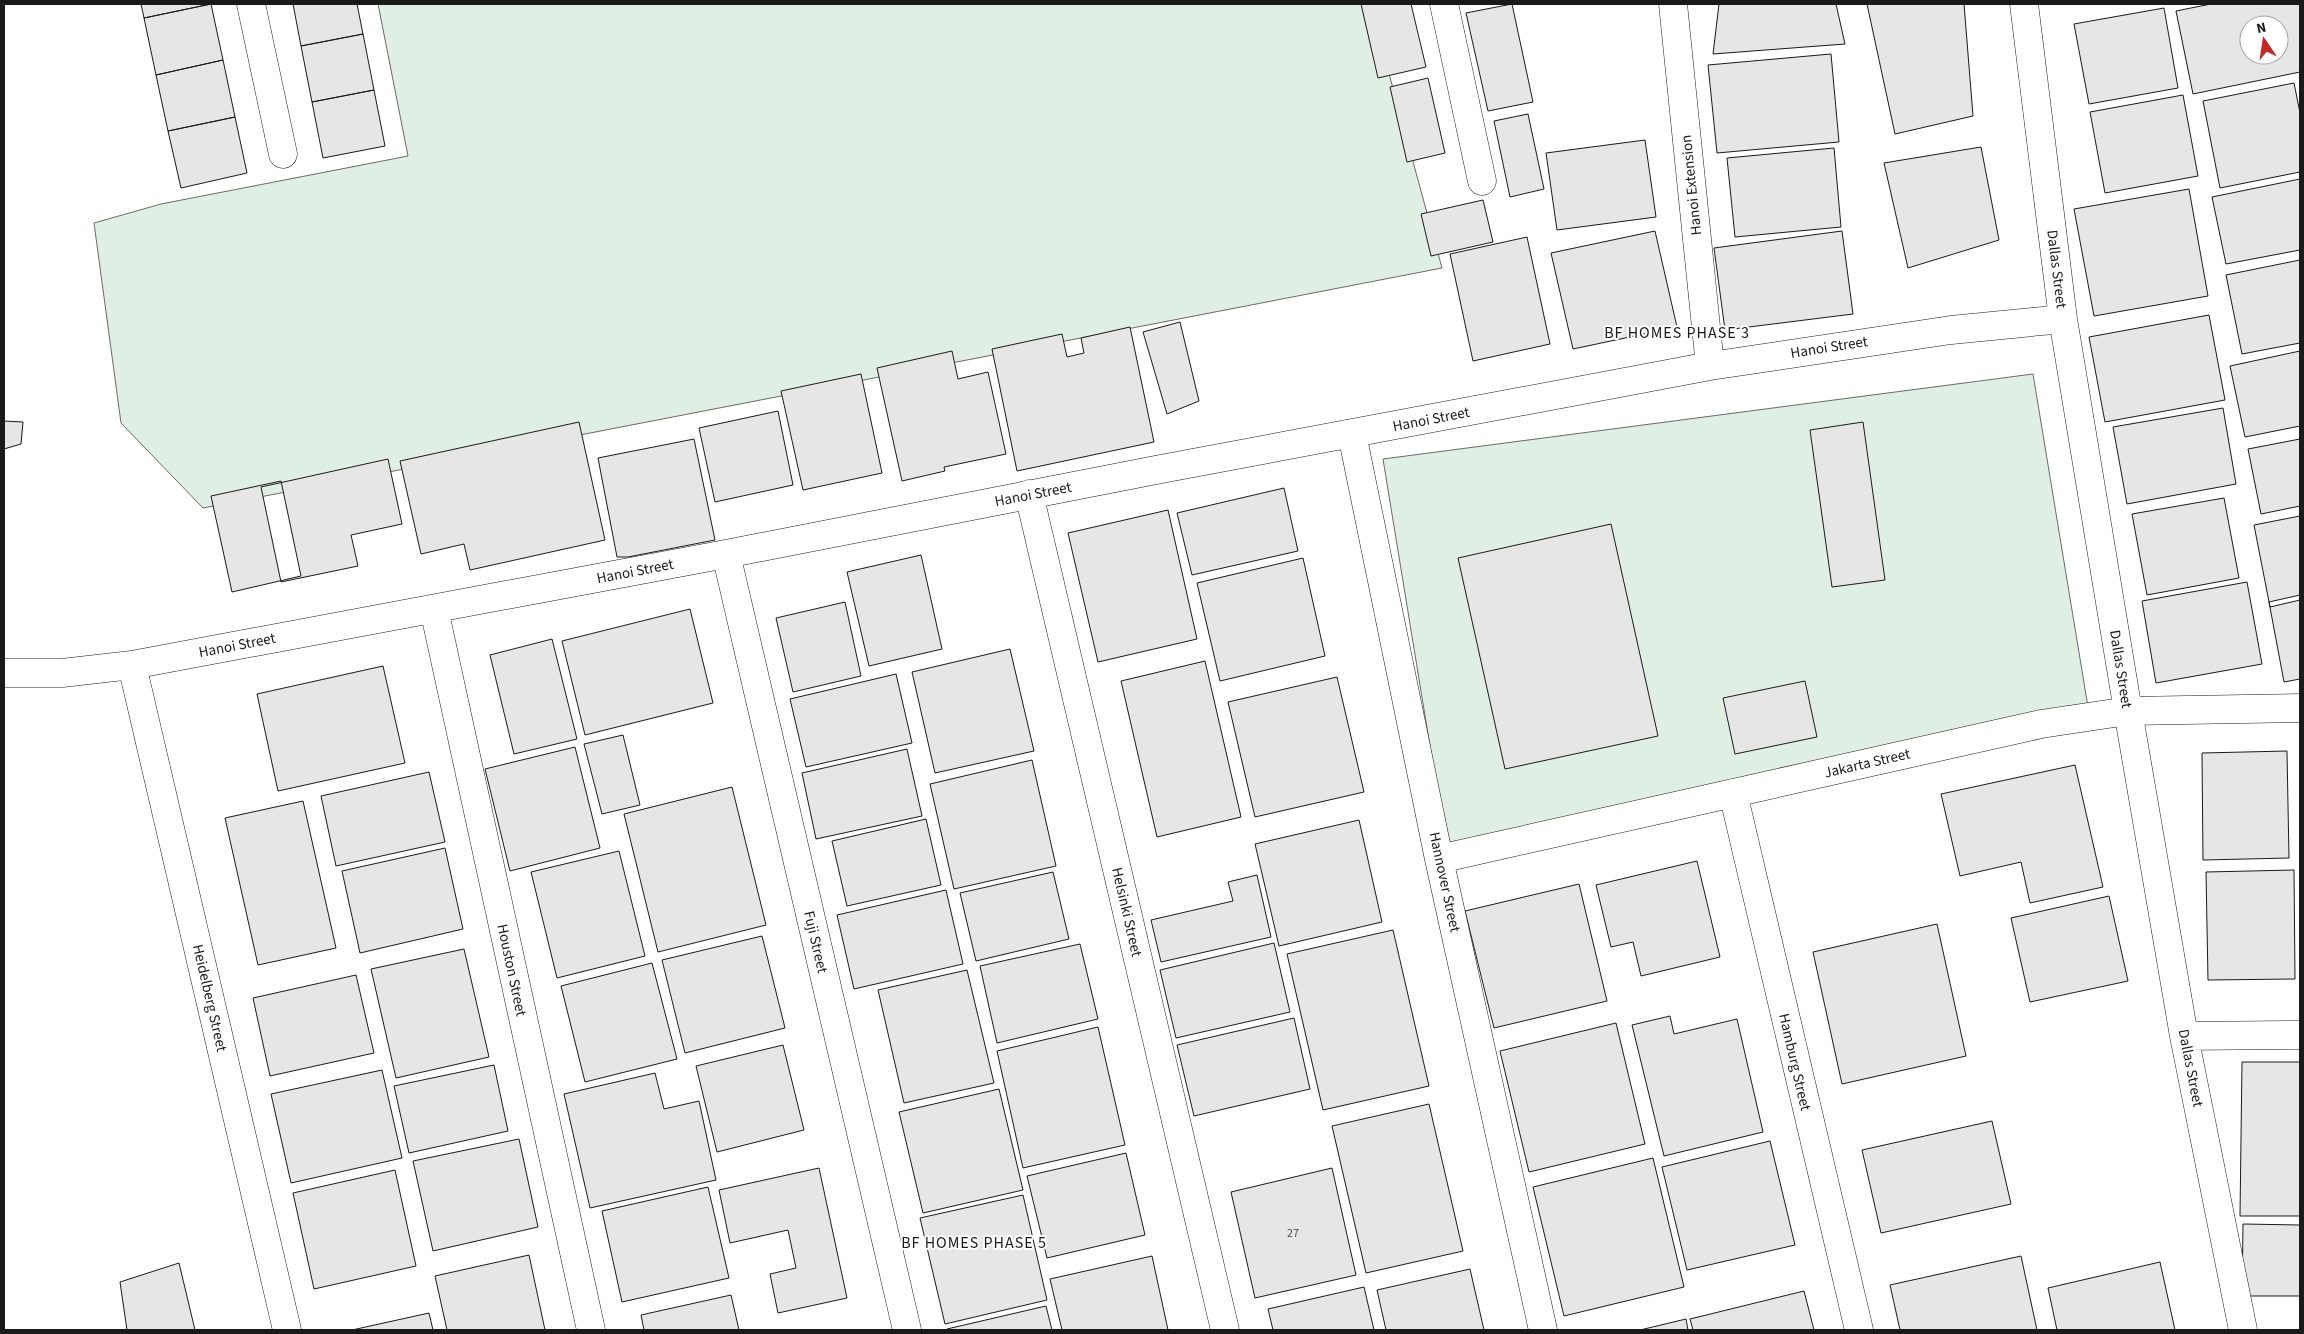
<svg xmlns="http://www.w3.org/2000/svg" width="2304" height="1334" viewBox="0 0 2304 1334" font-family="'Source Sans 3',sans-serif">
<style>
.green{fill:#e0efe3;stroke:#6a6a6a}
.building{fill:#e6e6e6;stroke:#1a1a1a;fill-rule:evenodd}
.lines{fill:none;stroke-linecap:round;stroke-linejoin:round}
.minor-casing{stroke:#1a1a1a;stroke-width:29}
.minor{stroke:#fff;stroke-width:28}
.labels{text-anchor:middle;stroke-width:4;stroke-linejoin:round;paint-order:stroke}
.number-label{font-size:12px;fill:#4d4d4d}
.street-label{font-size:15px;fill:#1a1a1a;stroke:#fff}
.neighbourhood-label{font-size:16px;letter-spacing:1px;fill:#1a1a1a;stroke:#fff}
</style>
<rect width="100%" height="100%" fill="#fff"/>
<!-- green -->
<path class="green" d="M 378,4 L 1370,4 L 1442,268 L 203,508 L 121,423 L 94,223 L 161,204 L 408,156 Z
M 2033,374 L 2088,707 L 1447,850 L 1383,459 Z"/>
<!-- building -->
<path class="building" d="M 141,4 L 211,4 L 144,18 Z
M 211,4 L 223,60 L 156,75 L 144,18 Z
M 293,4 L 357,4 L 363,34 L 301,46 Z
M 1361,4 L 1411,4 L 1426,67 L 1378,78 Z
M 1512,4 L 1533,102 L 1488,111 L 1466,13 Z
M 1719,4 L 1836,4 L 1845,44 L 1713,54 Z
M 1867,4 L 1964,4 L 1973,116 L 1895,134 Z
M 2211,4 L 2300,4 L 2300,72 L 2193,94 L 2176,11 ZM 2249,25 L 2279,25 L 2279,55 L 2249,55 Z
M 2164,8 L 2178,88 L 2089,104 L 2074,24 Z
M 363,34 L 374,90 L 312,102 L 301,46 Z
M 1831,54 L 1839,142 L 1717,153 L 1708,65 Z
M 223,60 L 235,117 L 168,131 L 156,75 Z
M 1428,78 L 1445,153 L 1407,162 L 1390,87 Z
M 2294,83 L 2300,113 L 2300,172 L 2220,188 L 2203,101 Z
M 374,90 L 385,146 L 323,158 L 312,102 Z
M 2183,95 L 2198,176 L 2105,193 L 2090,112 Z
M 1528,114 L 1544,189 L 1510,197 L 1494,121 Z
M 235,117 L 247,173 L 181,188 L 168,131 Z
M 1645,140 L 1656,217 L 1557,230 L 1546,153 Z
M 1981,147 L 1999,240 L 1908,268 L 1884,163 Z
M 1834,148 L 1841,227 L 1735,237 L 1727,158 Z
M 2300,179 L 2300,250 L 2226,264 L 2212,197 Z
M 2189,189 L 2208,296 L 2094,316 L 2074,209 Z
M 1483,200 L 1493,242 L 1431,256 L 1421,214 Z
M 1655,231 L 1677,327 L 1573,349 L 1551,253 Z
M 1842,231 L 1853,314 L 1725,330 L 1714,248 Z
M 1527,237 L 1550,344 L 1473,361 L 1450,254 Z
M 2300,260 L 2300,343 L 2242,354 L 2226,275 Z
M 2209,315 L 2225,400 L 2105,422 L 2089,337 Z
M 1180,322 L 1199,401 L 1167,414 L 1143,332 Z
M 1130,327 L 1154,442 L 1017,471 L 992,349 L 1062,334 L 1067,357 L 1084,353 L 1081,338 Z
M 952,351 L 958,379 L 988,372 L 1006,454 L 944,467 L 945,471 L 902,481 L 877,368 Z
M 2300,351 L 2300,426 L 2245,437 L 2230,366 Z
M 861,374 L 882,473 L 803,490 L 781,391 Z
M 2223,408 L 2236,484 L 2127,504 L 2113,427 Z
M 778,411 L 793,485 L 715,502 L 699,428 Z
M 4,421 L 23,422 L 21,444 L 4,449 Z
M 579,422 L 605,540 L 470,570 L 464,544 L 421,554 L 400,461 Z
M 1863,422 L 1885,580 L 1832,587 L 1810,430 Z
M 694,439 L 715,540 L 628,557 L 617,557 L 598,458 Z
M 2300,439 L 2300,506 L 2261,514 L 2248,449 Z
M 388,459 L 402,524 L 351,535 L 358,566 L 281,582 L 261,487 Z
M 281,481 L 301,576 L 232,592 L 211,496 Z
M 1284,488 L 1298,551 L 1192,575 L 1177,513 Z
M 2224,498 L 2239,578 L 2147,595 L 2132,514 Z
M 1168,510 L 1197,639 L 1098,662 L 1068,533 Z
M 2300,516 L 2300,600 L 2270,607 L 2254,525 Z
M 1611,524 L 1658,736 L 1505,769 L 1458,558 Z
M 921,555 L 942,649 L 869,666 L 847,572 Z
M 1303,558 L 1325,656 L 1220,681 L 1197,583 Z
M 2247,582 L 2262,664 L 2156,683 L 2142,601 Z
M 2300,595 L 2300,679 L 2284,682 L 2269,602 Z
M 845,602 L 861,676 L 793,692 L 776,618 Z
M 690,609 L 713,703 L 585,735 L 562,641 Z
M 552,639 L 577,739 L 514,754 L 490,655 Z
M 1010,649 L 1034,751 L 935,773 L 912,672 Z
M 1205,661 L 1241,817 L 1157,837 L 1121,681 Z
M 383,666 L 405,763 L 278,791 L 257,694 Z
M 896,674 L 912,743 L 806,767 L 790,699 Z
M 1337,677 L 1364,792 L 1255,817 L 1228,702 Z
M 1805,681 L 1817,737 L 1735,754 L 1723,698 Z
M 623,735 L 640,805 L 602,814 L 584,744 Z
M 575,747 L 600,848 L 510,871 L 485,769 Z
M 907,749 L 922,816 L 816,839 L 802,773 Z
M 2287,751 L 2289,858 L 2203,860 L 2202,753 Z
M 1032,760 L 1056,866 L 954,889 L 930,784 Z
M 2075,765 L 2103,887 L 2030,903 L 2021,862 L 1960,876 L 1941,794 Z
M 429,772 L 445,842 L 336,866 L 321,796 Z
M 732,787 L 766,925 L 658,952 L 624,814 Z
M 303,801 L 336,948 L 258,965 L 225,818 Z
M 926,819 L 941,885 L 847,906 L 832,841 Z
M 1359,820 L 1382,922 L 1279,946 L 1255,844 Z
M 445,848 L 463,929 L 360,953 L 342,871 Z
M 619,851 L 645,956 L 557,978 L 531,872 Z
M 1697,861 L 1720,957 L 1641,976 L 1633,942 L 1611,947 L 1596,885 Z
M 2294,870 L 2295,979 L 2208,980 L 2206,872 Z
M 1053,872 L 1069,939 L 976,961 L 960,893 Z
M 1257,875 L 1271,937 L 1161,962 L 1151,920 L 1233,901 L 1228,882 Z
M 1579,884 L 1607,1001 L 1494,1028 L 1465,911 Z
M 946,890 L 963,964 L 854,989 L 837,915 Z
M 2109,896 L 2128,981 L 2030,1002 L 2011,918 Z
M 1937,924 L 1966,1056 L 1842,1084 L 1813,952 Z
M 1393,930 L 1429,1086 L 1323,1110 L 1287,954 Z
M 762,936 L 785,1028 L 685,1053 L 662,960 Z
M 1274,943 L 1290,1012 L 1176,1038 L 1160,970 Z
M 1080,944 L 1098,1019 L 997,1043 L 980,966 Z
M 464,949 L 489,1057 L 396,1078 L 371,969 Z
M 652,963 L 677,1059 L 585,1082 L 561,986 Z
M 967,970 L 994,1083 L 904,1103 L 878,990 Z
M 356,975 L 374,1053 L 270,1076 L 253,998 Z
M 1670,1016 L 1674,1034 L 1737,1019 L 1763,1132 L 1664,1156 L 1632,1025 Z
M 1294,1018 L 1310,1089 L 1194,1116 L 1177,1045 Z
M 1616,1023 L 1645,1144 L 1529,1172 L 1500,1051 Z
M 1098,1027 L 1125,1145 L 1023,1168 L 997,1051 Z
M 783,1045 L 804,1130 L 717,1152 L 696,1066 Z
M 2242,1062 L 2300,1062 L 2300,1216 L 2240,1216 Z
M 494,1065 L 508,1131 L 409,1153 L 394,1086 Z
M 382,1070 L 402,1158 L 291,1183 L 271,1094 Z
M 655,1073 L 664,1109 L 699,1101 L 716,1180 L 590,1208 L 564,1094 Z
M 999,1089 L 1023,1190 L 923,1213 L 899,1112 Z
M 1429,1104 L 1463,1251 L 1366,1273 L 1332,1126 Z
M 1992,1121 L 2011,1204 L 1881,1233 L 1862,1150 Z
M 519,1139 L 538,1227 L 433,1251 L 413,1161 Z
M 1770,1141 L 1795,1245 L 1687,1270 L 1662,1167 Z
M 1126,1153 L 1145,1235 L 1047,1258 L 1027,1176 Z
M 1653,1158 L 1684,1287 L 1564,1316 L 1533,1187 Z
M 819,1168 L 847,1298 L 778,1313 L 770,1274 L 796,1268 L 788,1230 L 730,1243 L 719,1190 Z
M 1332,1168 L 1356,1275 L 1255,1298 L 1231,1192 Z
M 395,1170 L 416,1266 L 314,1289 L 293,1193 Z
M 708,1187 L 729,1278 L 622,1302 L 602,1211 Z
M 1023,1195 L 1047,1300 L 945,1324 L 920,1218 Z
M 2243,1224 L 2300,1225 L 2300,1296 L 2242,1296 Z
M 529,1255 L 545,1330 L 447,1330 L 435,1276 Z
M 1152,1256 L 1168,1330 L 1062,1330 L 1050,1279 Z
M 2021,1256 L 2037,1330 L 1900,1330 L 1890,1285 Z
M 2160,1262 L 2175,1330 L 2057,1330 L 2048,1288 Z
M 179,1263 L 195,1330 L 127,1330 L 120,1282 Z
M 1470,1269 L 1484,1330 L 1386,1330 L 1377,1290 Z
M 1364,1287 L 1374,1330 L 1273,1330 L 1268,1309 Z
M 1804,1291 L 1814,1330 L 1693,1330 L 1690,1319 Z
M 731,1295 L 739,1330 L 644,1330 L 641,1315 Z
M 1046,1306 L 1052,1330 L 947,1330 L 947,1329 Z
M 429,1313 L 433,1330 L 352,1330 Z
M 1686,1319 L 1688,1330 L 1640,1330 Z"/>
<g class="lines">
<defs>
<path id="minor" d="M 251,4 L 283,154
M 1444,4 L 1482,181
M 1673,4 L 1710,366
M 2024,4 L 2063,319 L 2128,711 L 2184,1036 L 2243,1330
M 1352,434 L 1439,859 L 1543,1330
M 1029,494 L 1225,1330
M 726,554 L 907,1330
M 434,609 L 591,1330
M 132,665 L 287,1330
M 4,673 L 62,673 L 132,665 L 726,554 L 1161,469 L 1710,366 L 1951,330 L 2063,319
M 1733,793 L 1859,1330
M 1439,859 L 2041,724 L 2128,711 L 2300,708
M 2184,1036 L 2300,1035"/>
</defs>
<!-- minor casing -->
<use href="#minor" class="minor-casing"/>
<!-- minor -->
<use href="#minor" class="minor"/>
</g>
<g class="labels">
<!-- number labels -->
<g class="number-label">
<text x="1293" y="1237">27</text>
</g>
<!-- street labels -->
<g class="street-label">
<text transform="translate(1691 185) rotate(-96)" y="5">Hanoi Extension</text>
<text transform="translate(2057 269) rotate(83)" y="5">Dallas Street</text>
<text transform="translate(1829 347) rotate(-9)" y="5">Hanoi Street</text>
<text transform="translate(1431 419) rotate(-11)" y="5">Hanoi Street</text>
<text transform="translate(1033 494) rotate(-11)" y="5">Hanoi Street</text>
<text transform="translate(635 571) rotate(-11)" y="5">Hanoi Street</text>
<text transform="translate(237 645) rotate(-11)" y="5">Hanoi Street</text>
<text transform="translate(2121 669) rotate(81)" y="5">Dallas Street</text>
<text transform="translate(1867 763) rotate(-13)" y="5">Jakarta Street</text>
<text transform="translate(1445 882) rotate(78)" y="5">Hannover Street</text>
<text transform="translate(1127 912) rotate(77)" y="5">Helsinki Street</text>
<text transform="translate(816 942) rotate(77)" y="5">Fuji Street</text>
<text transform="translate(512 970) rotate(78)" y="5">Houston Street</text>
<text transform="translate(210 998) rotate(77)" y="5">Heidelberg Street</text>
<text transform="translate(1795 1062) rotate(77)" y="5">Hamburg Street</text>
<text transform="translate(2191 1068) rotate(79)" y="5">Dallas Street</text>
</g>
<!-- neighbourhood labels -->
<g class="neighbourhood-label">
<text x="1677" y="338">BF HOMES PHASE 3</text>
<text x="974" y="1248">BF HOMES PHASE 5</text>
</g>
</g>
<!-- border -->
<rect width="2304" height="1334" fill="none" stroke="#1a1a1a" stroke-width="10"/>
<!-- north arrow -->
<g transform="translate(2264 40) rotate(347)"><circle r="24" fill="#ffffff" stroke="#a3a3a3"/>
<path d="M0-4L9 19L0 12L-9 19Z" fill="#c62828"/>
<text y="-8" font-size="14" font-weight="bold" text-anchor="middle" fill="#1a1a1a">N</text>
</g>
</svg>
